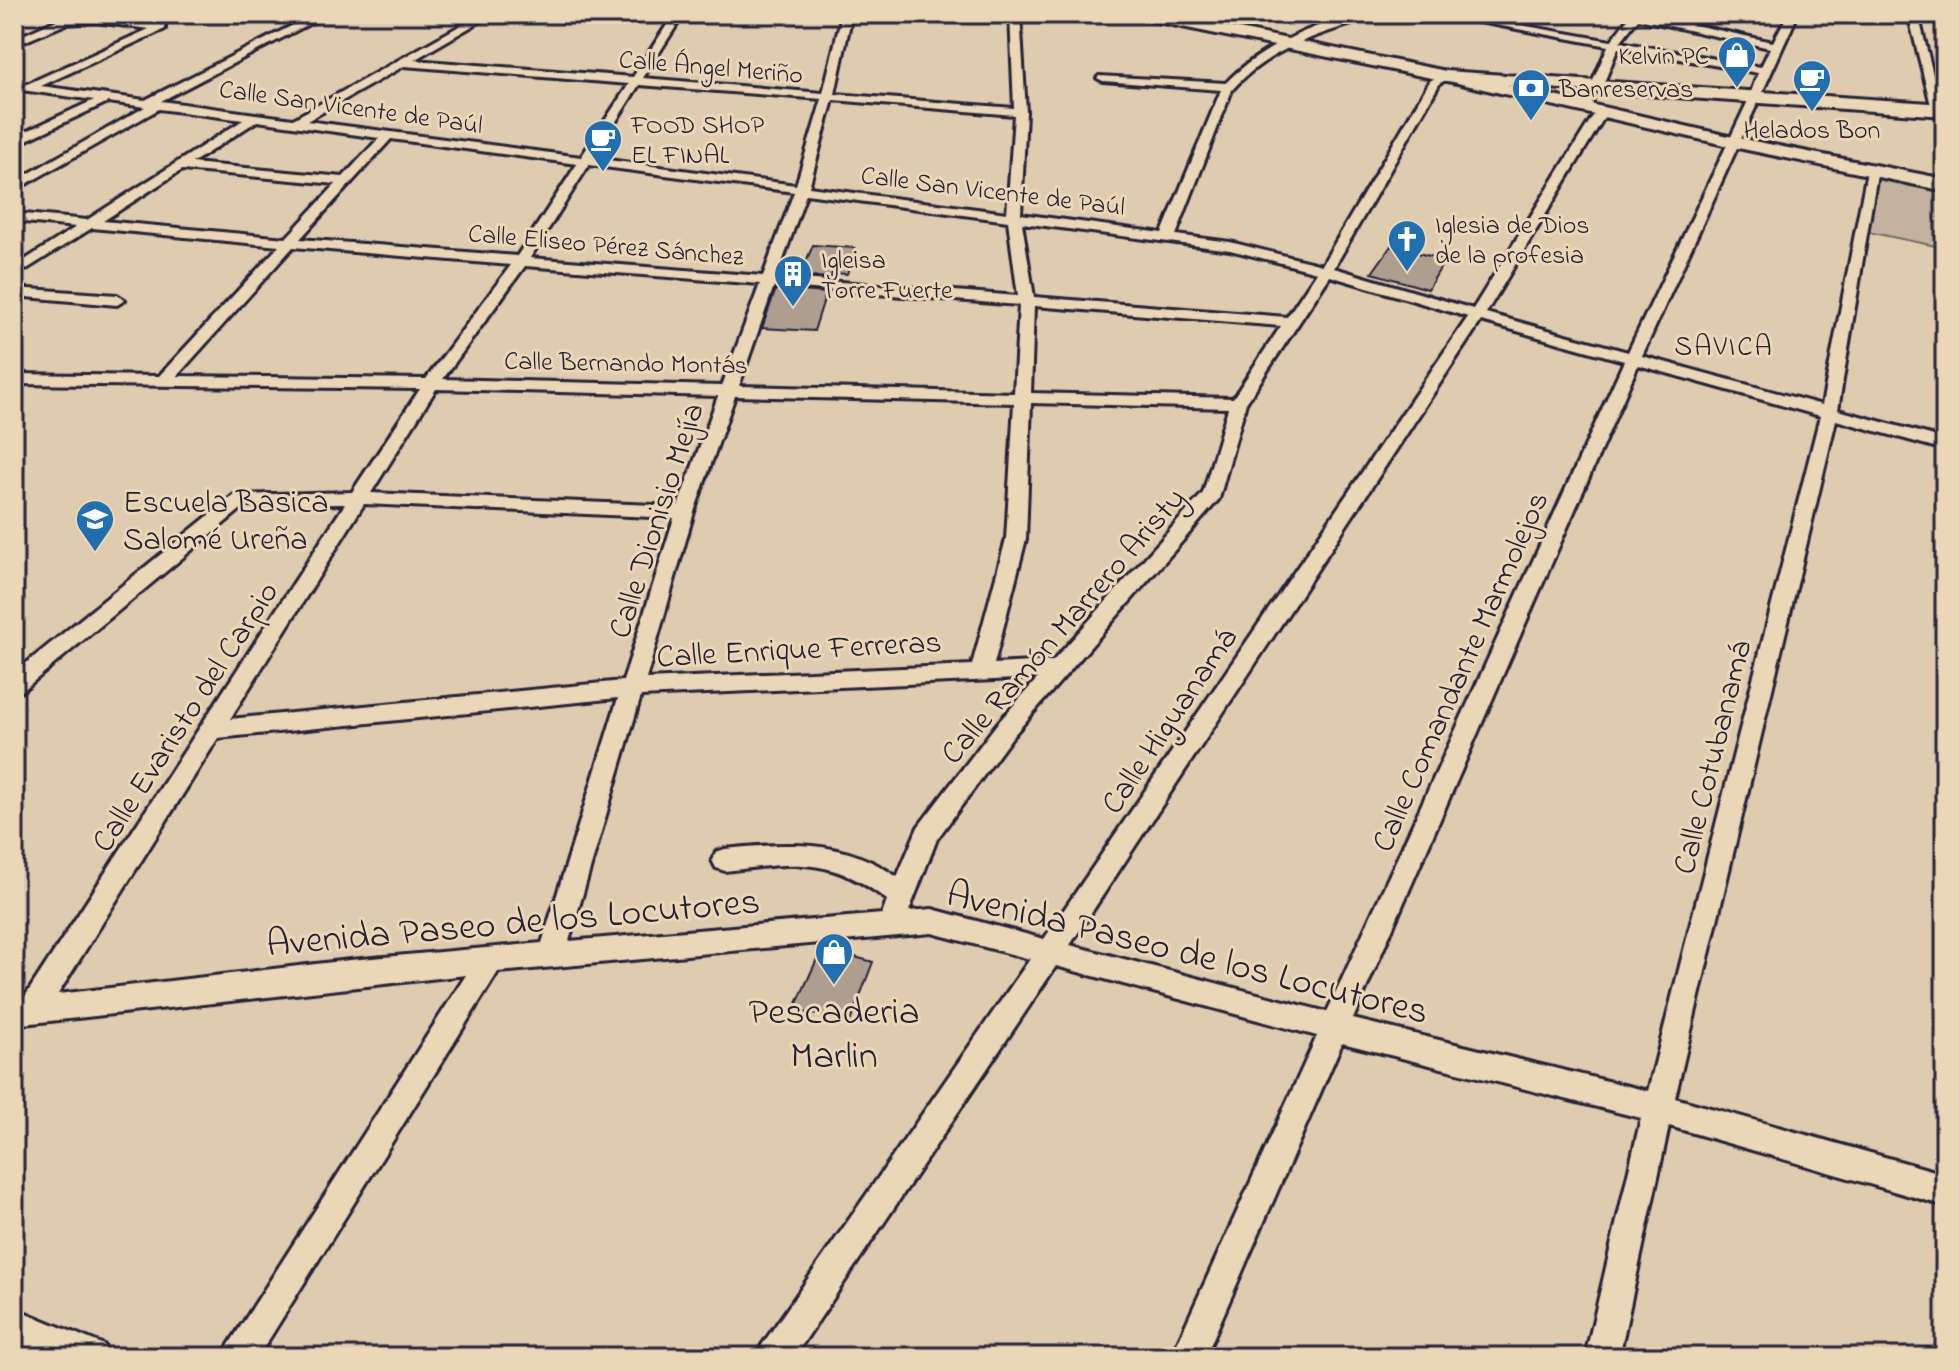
<svg xmlns="http://www.w3.org/2000/svg" width="1959" height="1371" viewBox="0 0 1959 1371" font-family="'Indie Flower',sans-serif">
<style>
.green{fill:#c3b29d;stroke:#726a6c;stroke-width:2}
.building{fill:#ad9e90;stroke:#22223b;stroke-width:2}
.lines{fill:none;stroke-linecap:round;stroke-linejoin:round}
.street-casing{stroke:#22223b;stroke-width:6}
.secondary-casing{stroke:#22223b;stroke-width:6}
.primary-casing{stroke:#22223b;stroke-width:6}
.street{fill:#ebd6b5;fill-rule:evenodd}
.secondary{fill:#ebd6b5;fill-rule:evenodd}
.primary{fill:#ebd6b5;fill-rule:evenodd}
.labels{text-anchor:middle;stroke-width:6;stroke-linejoin:round;paint-order:stroke}
.far-poi-label{font-size:26px;fill:#22223b;stroke:#ebd6b5;text-anchor:start}
.far-street-label{font-size:26px;fill:#22223b;stroke:#ebd6b5}
.far-neighbourhood-label{font-size:28px;letter-spacing:2px;fill:#22223b;stroke:#ebd6b5}
.poi-label{font-size:32px;fill:#22223b;stroke:#ebd6b5;text-anchor:start}
.street-label{font-size:32px;fill:#22223b;stroke:#ebd6b5}
.near-street-label{font-size:38px;fill:#22223b;stroke:#ebd6b5}
.near-poi-label{font-size:38px;fill:#22223b;stroke:#ebd6b5}
</style>
<rect width="100%" height="100%" fill="#dfcbae"/>
<filter id="ink" filterUnits="userSpaceOnUse"><feTurbulence type="fractalNoise" baseFrequency=".0125" numOctaves="2"/><feDisplacementMap in="SourceGraphic" scale="16" xChannelSelector="R" yChannelSelector="G"/><feConvolveMatrix kernelMatrix="1 2 1 2 8 2 1 2 1" color-interpolation-filters="sRGB"/></filter>
<g filter="url(#ink)">
<!-- green -->
<path class="green" d="M 1873,171 L 1945,185 L 1945,248 L 1863,231 Z"/>
<!-- building -->
<path class="building" d="M 813,245 L 855,248 L 847,274 L 832,273 L 831,278 L 800,276 Z
M 1391,246 L 1445,260 L 1428,289 L 1372,273 Z
M 776,289 L 826,293 L 814,331 L 762,328 Z
M 822,948 L 873,962 L 850,1022 L 794,1010 Z"/>
<g class="lines">
<defs>
<path id="street" d="M 59,14 L 69,14 L 69,18 L 96,16 L 165,25 L 165,29 L 41,86 L 145,100 L 315,14 L 328,14 L 161,101 L 293,119 L 481,14 L 493,14 L 414,60 L 633,77 L 674,14 L 684,14 L 643,78 L 823,93 L 842,14 L 852,14 L 835,94 L 1014,108 L 1010,14 L 1020,14 L 1026,112 L 1021,214 L 1162,233 L 1221,90 L 1103,81 L 1097,78 L 1099,76 L 1226,83 C 1255,50 1329,14 1374,14 C 1363,22 1347,25 1333,30 C 1295,43 1260,58 1232,90 L 1176,235 L 1230,242 L 1322,265 L 1430,81 L 1442,74 L 1450,74 L 1450,78 L 1440,83 L 1334,268 L 1473,309 L 1596,111 L 1606,109 L 1608,111 L 1486,313 L 1628,352 L 1747,103 L 1758,73 L 1618,48 L 1603,85 L 1592,93 L 1593,108 L 1587,111 L 1581,108 L 1580,92 L 1592,83 L 1608,46 L 1437,14 L 1459,14 L 1611,41 L 1629,17 L 1625,14 L 1644,14 L 1773,42 L 1788,14 L 1798,14 L 1642,356 L 1822,405 L 1867,171 L 1878,168 L 1838,410 L 1945,439 L 1945,450 L 1836,420 L 1675,1098 L 1945,1174 L 1945,1206 L 1669,1126 L 1619,1357 L 1585,1357 L 1641,1118 L 1342,1043 L 1205,1357 L 1171,1357 L 1317,1036 L 1056,966 L 794,1357 L 757,1357 L 762,1345 L 1030,959 L 932,933 L 498,972 L 258,1357 L 221,1357 L 466,975 L 14,1025 L 14,999 L 24,998 L 345,504 L 246,505 L 22,691 L 14,693 L 14,673 L 234,495 L 352,492 L 420,389 L 14,384 L 14,374 L 159,376 L 279,246 L 92,228 L 14,277 L 14,267 L 76,227 L 14,221 L 14,213 L 87,220 L 243,120 L 159,109 L 14,191 L 14,182 L 145,107 L 108,102 L 14,146 L 14,137 L 94,100 L 14,89 L 14,83 L 27,84 L 149,29 L 96,22 L 66,24 L 14,46 L 14,39 L 59,19 ZM 1638,19 L 1770,48 L 1761,67 L 1620,42 ZM 404,66 L 629,84 L 581,157 L 307,121 ZM 639,85 L 822,99 L 796,185 L 593,158 ZM 833,100 L 1014,115 L 1007,213 L 809,187 ZM 257,121 L 379,138 L 343,177 L 192,163 ZM 391,139 L 577,164 L 517,256 L 300,239 ZM 589,165 L 794,192 L 763,276 L 530,258 ZM 182,170 L 336,184 L 286,238 L 103,221 ZM 806,194 L 1008,221 L 1018,296 L 777,277 ZM 1022,223 L 1230,250 L 1317,272 L 1287,317 L 1034,297 ZM 293,247 L 511,265 L 426,379 L 177,376 ZM 525,266 L 760,284 L 722,386 L 443,379 ZM 1330,276 L 1468,317 L 1044,939 L 932,909 L 909,911 L 937,839 L 1012,737 L 1219,499 L 1246,403 ZM 774,286 L 1019,305 L 1014,393 L 739,386 ZM 1034,306 L 1281,326 L 1233,398 L 1031,393 ZM 1481,321 L 1624,361 L 1327,1012 L 1070,945 ZM 1638,365 L 1820,416 L 1648,1091 L 1353,1019 ZM 436,389 L 718,396 L 678,506 L 371,493 ZM 735,396 L 1014,403 L 1006,539 L 972,665 L 646,679 L 694,512 ZM 1031,403 L 1228,408 L 1203,493 L 1053,661 L 994,664 L 1026,539 ZM 364,504 L 674,518 L 623,681 L 230,719 ZM 1038,678 L 996,725 L 918,827 L 897,877 C 843,838 788,843 725,849 L 716,852 L 712,860 L 716,868 L 725,871 C 794,863 829,855 887,900 L 882,914 L 569,941 L 641,696 ZM 618,698 L 542,943 L 350,960 L 58,994 L 218,738 Z
M 1908,14 L 1918,14 L 1942,111 L 1932,109 Z
M 14,288 L 117,295 L 125,300 L 117,305 L 14,296 Z
M 14,1308 L 104,1345 L 109,1357 L 51,1357 L 14,1342 Z"/>
<path id="secondary" d="M 1446,71 L 1733,137 L 1945,179 L 1945,191 L 1733,147 L 1440,79 L 1438,76 Z"/>
<path id="primary" d="M 1135,14 L 1165,14 L 1446,71 L 1945,104 L 1945,116 L 1446,81 L 1143,19 Z"/>
</defs>
<!-- street casing -->
<use href="#street" class="street-casing"/>
<!-- secondary casing -->
<use href="#secondary" class="secondary-casing"/>
<!-- primary casing -->
<use href="#primary" class="primary-casing"/>
<!-- street -->
<use href="#street" class="street"/>
<!-- secondary -->
<use href="#secondary" class="secondary"/>
<!-- primary -->
<use href="#primary" class="primary"/>
</g>
</g>
<!-- icons -->
<defs>
<symbol id="shop-pin" viewBox="-11 -11 22 30"><path d="M0 17L-7.5 6A9.5 9.5 0 1 1 7.5 6Z" fill="#1f6fb2" stroke="#ebd6b5"/><path d="M-5-2.5h2.3a2.7 3.5 0 0 1 5.4 0H5L5.5 6h-11ZM-1.5-2.5h3a1.5 2.3 0 0 0-3 0Z" fill="#fff"/></symbol>
<symbol id="cafe-pin" viewBox="-11 -11 22 30"><path d="M0 17L-7.5 6A9.5 9.5 0 1 1 7.5 6Z" fill="#1f6fb2" stroke="#ebd6b5"/><path d="M-5.5-4.5H6V0H3Q3 3.5 0 3.5H-2.5Q-5.5 3.5-5.5 0ZM3-3.2v2h1.7v-2ZM-6 4.5H4V6H-6Z" fill="#fff"/></symbol>
<symbol id="bank-pin" viewBox="-11 -11 22 30"><path d="M0 17L-7.5 6A9.5 9.5 0 1 1 7.5 6Z" fill="#1f6fb2" stroke="#ebd6b5"/><path d="M-6-4H6V4H-6ZM0-2.3a2.3 2.3 0 1 0 0 4.6a2.3 2.3 0 1 0 0-4.6Z" fill="#fff"/></symbol>
<symbol id="church-pin" viewBox="-11 -11 22 30"><path d="M0 17L-7.5 6A9.5 9.5 0 1 1 7.5 6Z" fill="#1f6fb2" stroke="#ebd6b5"/><path d="M-1.2-6h2.4v3.5h3.3v2.4h-3.3V6h-2.4V-.1h-3.3v-2.4h3.3Z" fill="#fff"/></symbol>
<symbol id="building-pin" viewBox="-11 -11 22 30"><path d="M0 17L-7.5 6A9.5 9.5 0 1 1 7.5 6Z" fill="#1f6fb2" stroke="#ebd6b5"/><path d="M-4-6H4V6H1V3H-1V6H-4ZM-2.5-4.3h1.7v1.8h-1.7ZM.8-4.3h1.7v1.8H.8ZM-2.5-1h1.7V.8h-1.7ZM.8-1h1.7V.8H.8Z" fill="#fff"/></symbol>
<symbol id="school-pin" viewBox="-11 -11 22 30"><path d="M0 17L-7.5 6A9.5 9.5 0 1 1 7.5 6Z" fill="#1f6fb2" stroke="#ebd6b5"/><path d="M0-5L7-2L0 1L-7-2ZM-4 1L0 2.5L4 1V4Q0 6-4 4Z" fill="#fff"/></symbol>
</defs>
<g fill-rule="evenodd">
<use href="#shop-pin" x="1715" y="33" width="44" height="60"/>
<use href="#cafe-pin" x="1790" y="57" width="44" height="60"/>
<use href="#bank-pin" x="1509" y="66" width="44" height="60"/>
<use href="#cafe-pin" x="581" y="117" width="44" height="60"/>
<use href="#church-pin" x="1385" y="217" width="44" height="60"/>
<use href="#building-pin" x="771" y="252" width="44" height="60"/>
<use href="#school-pin" x="73" y="497" width="44" height="60"/>
<use href="#shop-pin" x="812" y="930" width="44" height="60"/>
</g>
<g class="labels">
<!-- far-poi labels -->
<g class="far-poi-label">
<text x="1709" y="64" text-anchor="end">Kelvin PC</text>
<text x="1559" y="97">Banreservas</text>
<text x="631" y="133">FOOD SHOP<tspan x="631" dy="30">EL FINAL</tspan></text>
<text x="1812" y="138" text-anchor="middle">Helados Bon</text>
<text x="1435" y="233">Iglesia de Dios<tspan x="1435" dy="30">de la profesia</tspan></text>
<text x="821" y="268">Igleisa<tspan x="821" dy="30">Torre Fuerte</tspan></text>
</g>
<!-- far-street labels -->
<g class="far-street-label">
<text transform="translate(711 66) rotate(5)" y="9">Calle Ángel Meriño</text>
<text transform="translate(351 106) rotate(8)" y="9">Calle San Vicente de Paúl</text>
<text transform="translate(993 190) rotate(7)" y="9">Calle San Vicente de Paúl</text>
<text transform="translate(606 244) rotate(5)" y="9">Calle Eliseo Pérez Sánchez</text>
<text transform="translate(626 362) rotate(1)" y="9">Calle Bernando Montás</text>
</g>
<!-- far-neighbourhood labels -->
<g class="far-neighbourhood-label">
<text x="1724" y="355">SAVICA</text>
</g>
<!-- poi labels -->
<g class="poi-label">
<text x="123" y="512">Escuela Basica<tspan x="123" dy="37">Salomé Ureña</tspan></text>
</g>
<!-- street labels -->
<g class="street-label">
<text transform="translate(655 520) rotate(-72)" y="11">Calle Dionisio Mejía</text>
<text transform="translate(1062 625) rotate(-49)" y="11">Calle Ramón Marrero Aristy</text>
<text transform="translate(799 648) rotate(-3)" y="11">Calle Enrique Ferreras</text>
<text transform="translate(1459 671) rotate(-66)" y="11">Calle Comandante Marmolejos</text>
<text transform="translate(184 716) rotate(-57)" y="11">Calle Evaristo del Carpio</text>
<text transform="translate(1168 720) rotate(-56)" y="11">Calle Higuanamá</text>
<text transform="translate(1711 757) rotate(-76)" y="11">Calle Cotubanamá</text>
</g>
<!-- near-street labels -->
<g class="near-street-label">
<text transform="translate(513 921) rotate(-5)" y="13">Avenida Paseo de los Locutores</text>
<text transform="translate(1188 951) rotate(14)" y="13">Avenida Paseo de los Locutores</text>
</g>
<!-- near-poi labels -->
<g class="near-poi-label">
<text x="834" y="1023">Pescaderia<tspan x="834" dy="44">Marlin</tspan></text>
</g>
</g>
<!-- margin -->
<rect width="1959" height="1371" fill="none" stroke="#ebd6b5" stroke-width="48"/>
<rect x="24" y="24" width="1911" height="1323" fill="none" stroke="#22223b" stroke-width="3" filter="url(#ink)"/>
</svg>
